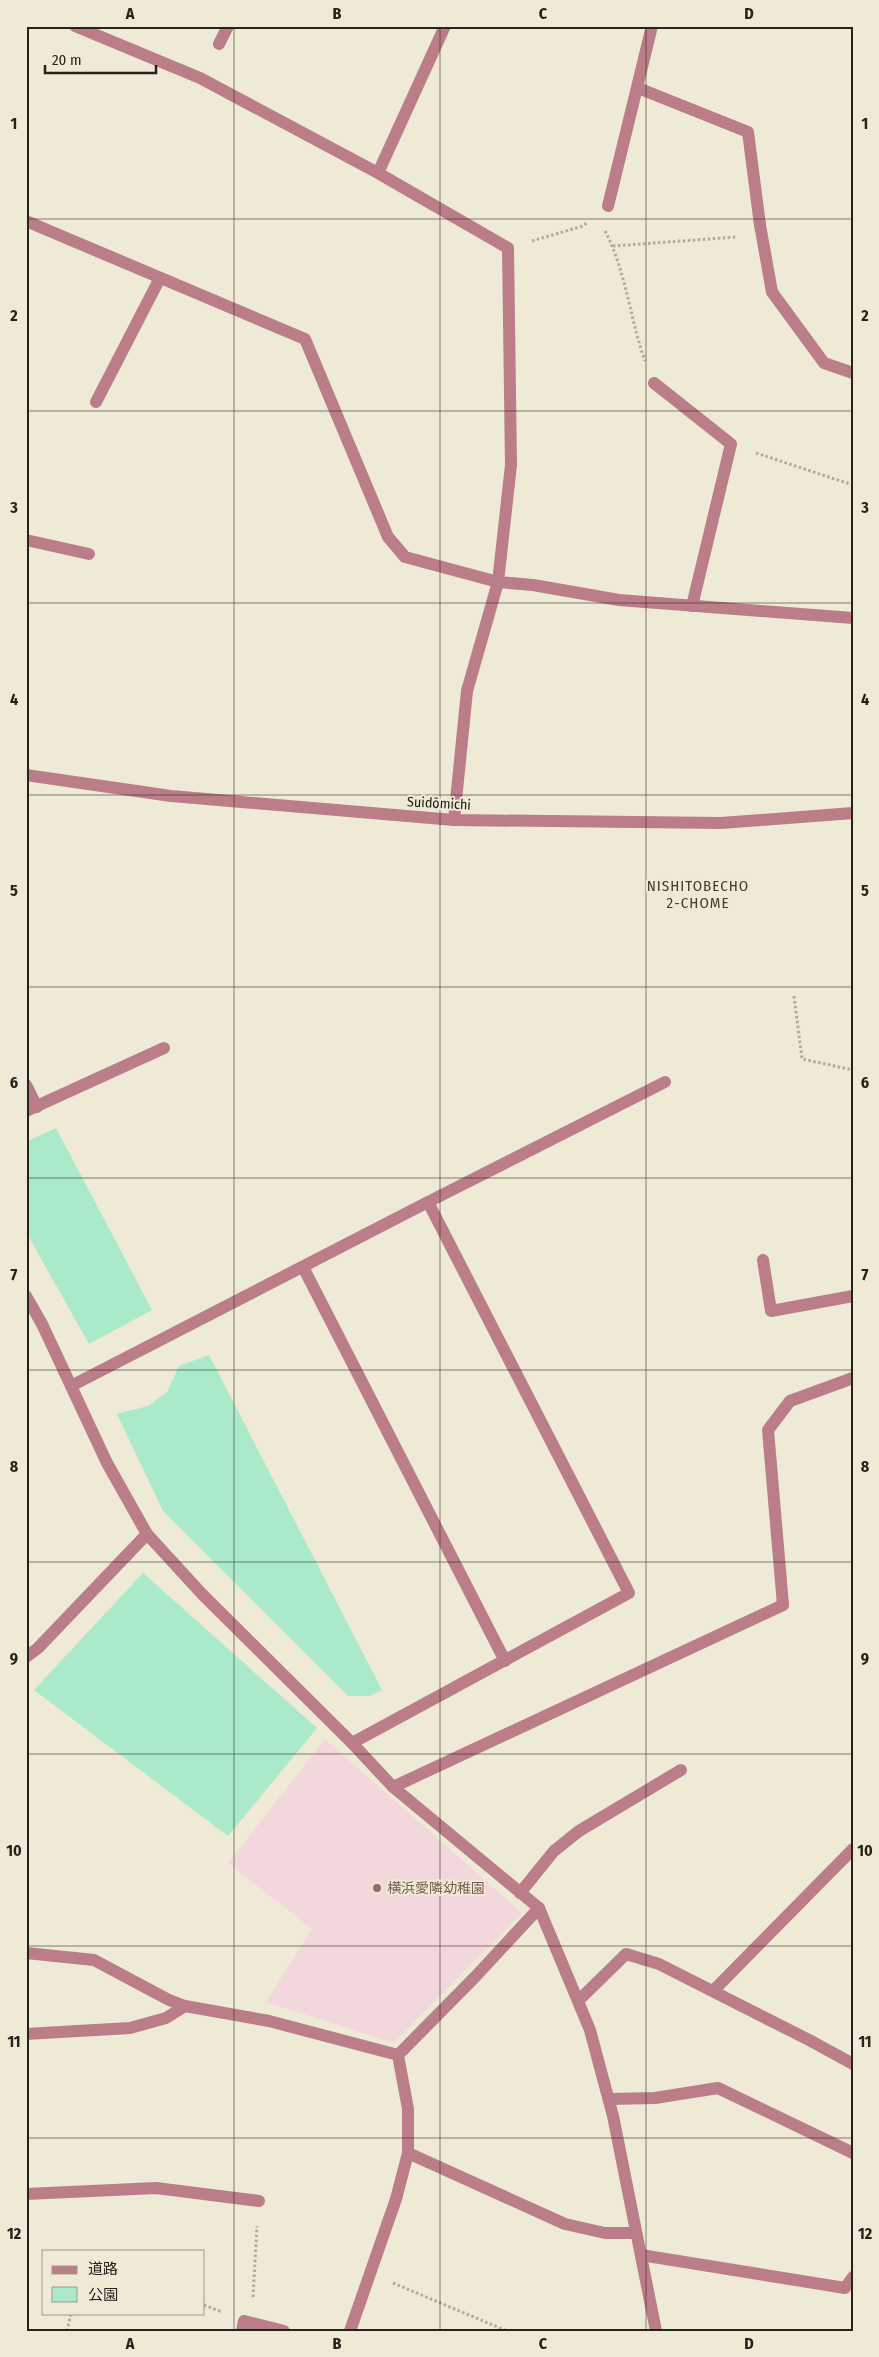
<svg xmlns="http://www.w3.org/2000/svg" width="879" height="2357" viewBox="0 0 879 2357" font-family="'Fira Sans Condensed','Noto Sans JP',sans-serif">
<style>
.education{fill:#f2d8dc}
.green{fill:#aae9ca}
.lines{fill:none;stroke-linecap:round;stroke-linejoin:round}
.path{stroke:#afac9b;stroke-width:3;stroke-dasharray:2.5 2.5;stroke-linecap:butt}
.service{stroke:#ba7d89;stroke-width:12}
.minor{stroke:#ba7d89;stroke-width:12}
.grid{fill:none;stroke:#25231b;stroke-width:1;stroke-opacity:0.55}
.education-dot{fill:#8d6e63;stroke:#eeead5;stroke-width:2}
.labels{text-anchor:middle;stroke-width:4;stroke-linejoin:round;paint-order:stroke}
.street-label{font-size:14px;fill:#25231b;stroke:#eeead5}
.education-label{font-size:14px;fill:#785e54;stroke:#eeead5;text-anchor:start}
.neighbourhood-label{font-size:15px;letter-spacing:1px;fill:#403c2b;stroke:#eeead5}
.neatline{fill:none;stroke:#25231b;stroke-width:2}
.grid-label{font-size:16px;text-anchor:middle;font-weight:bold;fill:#25231b}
</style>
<rect width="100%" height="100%" fill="#eeead5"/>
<!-- education -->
<path class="education" d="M 325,1739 L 522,1913 L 394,2043 L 266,2002 L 312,1929 L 228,1863 Z"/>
<!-- green -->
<path class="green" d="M 56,1128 L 152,1310 L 89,1344 L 26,1232 L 26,1142 Z
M 209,1355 L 382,1690 L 370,1696 L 348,1696 L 163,1511 L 117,1414 L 148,1406 L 167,1392 L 179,1366 Z
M 143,1573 L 317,1728 L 228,1836 L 34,1690 Z"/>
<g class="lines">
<!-- path -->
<path class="path" d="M 605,231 C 626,271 630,319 645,361
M 532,241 L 583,226 L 588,222
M 613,246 L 736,237
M 756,453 L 853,485
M 794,996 L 802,1059 L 853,1070
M 393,2283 L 507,2331
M 253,2297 L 257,2226
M 204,2305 L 222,2312
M 67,2331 L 71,2313"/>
<!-- service -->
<path class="service" d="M 75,26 L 200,78 L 378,173 L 508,248 L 511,465
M 219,44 L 228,26
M 638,88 L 748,132 L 760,225
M 378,173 L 445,26
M 608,206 L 652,26
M 654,383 L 731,444 L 692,606
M 96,402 L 160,278
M 26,540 L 89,554
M 454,820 L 467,691
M 26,1085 L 37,1107
M 428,1202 L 665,1082
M 763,1260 L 771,1311 L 853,1296
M 303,1267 L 505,1661
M 71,1386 L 428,1202 L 629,1593 L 352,1743
M 783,1605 L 768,1430 L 790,1401 L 853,1378
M 26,1953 L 94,1960 L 169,2000 L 185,2006 L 269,2021 L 398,2055
M 714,1990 L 853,1849
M 26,2034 L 130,2028 L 166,2018 L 185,2006
M 811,2041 L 853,2064
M 609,2099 L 655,2098 L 718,2088 L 853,2153
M 408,2153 L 565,2224 L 605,2233 L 636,2233
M 26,2194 L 156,2188 L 259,2201
M 641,2255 L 845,2288 L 853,2277
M 242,2331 L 244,2321 L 284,2331
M 350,2331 L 396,2199 L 408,2153 L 408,2109 L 398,2055 L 475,1977 L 539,1908"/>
<!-- minor -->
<path class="minor" d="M 26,221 L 305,339 L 388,537 L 405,557 L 498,582 L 533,585 L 619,600 L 853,618
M 760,225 L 772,292 L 824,363 L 853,373
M 467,691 L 498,582 L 511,465
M 26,775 L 171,796 L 454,820 L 721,823 L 853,813
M 26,1111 L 164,1048
M 26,1296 L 42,1324 L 107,1463 L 147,1534 L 202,1594 L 352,1743 L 393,1787 L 539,1908 L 590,2030 L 613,2116 L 656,2331
M 26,1657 L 38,1648 L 147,1534
M 393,1787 L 783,1605
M 520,1893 L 554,1851 L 579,1831 L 681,1770
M 579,2000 L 626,1954 L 659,1964 L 811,2041"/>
</g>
<!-- grid -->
<path class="grid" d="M 234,26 L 234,2331M 440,26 L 440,2331M 646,26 L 646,2331M 26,219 L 853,219M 26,411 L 853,411M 26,603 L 853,603M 26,795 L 853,795M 26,987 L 853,987M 26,1178 L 853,1178M 26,1370 L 853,1370M 26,1562 L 853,1562M 26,1754 L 853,1754M 26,1946 L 853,1946M 26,2138 L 853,2138"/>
<!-- markers -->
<circle class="education-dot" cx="377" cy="1888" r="5"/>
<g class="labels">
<!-- street labels -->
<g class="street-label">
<text transform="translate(439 803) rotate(3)" y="5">Suidōmichi</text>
</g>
<!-- education labels -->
<g class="education-label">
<text x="387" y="1893">横浜愛隣幼稚園</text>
</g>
<!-- neighbourhood labels -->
<g class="neighbourhood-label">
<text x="698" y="891">NISHITOBECHO<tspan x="698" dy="17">2-CHOME</tspan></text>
</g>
</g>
<!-- border -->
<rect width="879" height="2357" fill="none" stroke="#eeead5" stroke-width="55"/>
<!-- legend -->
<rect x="42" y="2250" width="162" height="65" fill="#eeead5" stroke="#9e9a8b"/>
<rect x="52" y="2266" width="25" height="8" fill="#ba7d89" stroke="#9e9a8b"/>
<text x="88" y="2274" font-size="15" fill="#25231b">道路</text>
<rect x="52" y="2287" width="25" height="15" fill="#aae9ca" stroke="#9e9a8b"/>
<text x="88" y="2300" font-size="15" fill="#25231b">公園</text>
<!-- scale -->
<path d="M45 65v8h111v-8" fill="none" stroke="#25231b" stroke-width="2.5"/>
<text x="52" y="65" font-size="15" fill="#25231b" stroke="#eeead5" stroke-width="4" paint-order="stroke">20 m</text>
<rect x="28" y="28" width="824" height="2302" class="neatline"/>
<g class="grid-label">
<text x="130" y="19">A</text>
<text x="337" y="19">B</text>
<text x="543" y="19">C</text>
<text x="749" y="19">D</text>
<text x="14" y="129">1</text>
<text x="865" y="129">1</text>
<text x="14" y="321">2</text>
<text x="865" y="321">2</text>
<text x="14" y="513">3</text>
<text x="865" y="513">3</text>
<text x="14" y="705">4</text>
<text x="865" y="705">4</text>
<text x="14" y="896">5</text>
<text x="865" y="896">5</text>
<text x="14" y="1088">6</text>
<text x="865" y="1088">6</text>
<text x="14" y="1280">7</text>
<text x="865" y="1280">7</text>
<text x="14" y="1472">8</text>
<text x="865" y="1472">8</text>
<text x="14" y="1664">9</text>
<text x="865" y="1664">9</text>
<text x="14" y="1856">10</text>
<text x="865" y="1856">10</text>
<text x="14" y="2047">11</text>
<text x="865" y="2047">11</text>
<text x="14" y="2239">12</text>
<text x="865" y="2239">12</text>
<text x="130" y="2349">A</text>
<text x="337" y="2349">B</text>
<text x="543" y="2349">C</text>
<text x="749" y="2349">D</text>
</g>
</svg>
